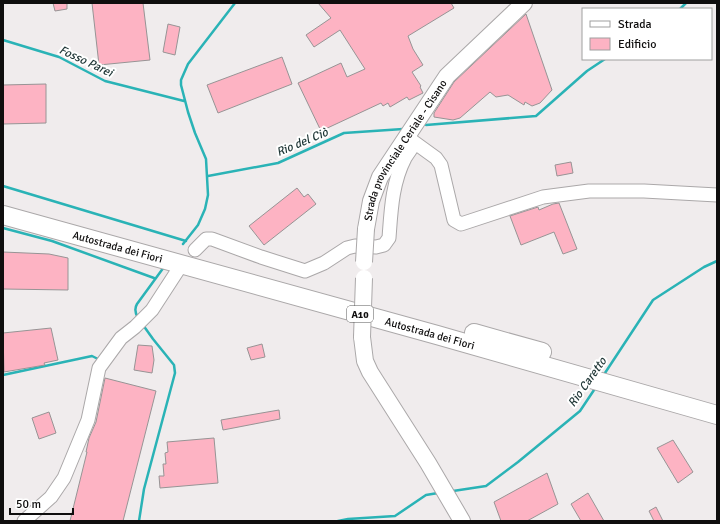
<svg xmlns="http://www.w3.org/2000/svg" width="720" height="524" viewBox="0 0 720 524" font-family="Signika,sans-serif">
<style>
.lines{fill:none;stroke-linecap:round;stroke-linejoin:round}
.stream{stroke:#2ab3b6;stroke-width:2.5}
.building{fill:#fdb3c3;stroke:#979495}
.minor-casing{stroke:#aba8a9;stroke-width:15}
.major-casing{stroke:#aba8a9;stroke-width:18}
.highway-casing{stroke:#aba8a9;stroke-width:20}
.minor{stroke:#fff;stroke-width:13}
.major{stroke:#fff;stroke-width:16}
.highway{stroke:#fff;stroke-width:18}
.major-bridge-casing{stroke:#aba8a9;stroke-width:18;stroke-linecap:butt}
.major-bridge{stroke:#fff;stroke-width:16}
.labels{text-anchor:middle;stroke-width:4;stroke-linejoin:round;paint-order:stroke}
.shield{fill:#fff;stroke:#575656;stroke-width:1}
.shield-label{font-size:10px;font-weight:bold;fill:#0f0e0e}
.street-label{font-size:11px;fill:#0f0e0e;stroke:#fff}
.water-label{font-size:12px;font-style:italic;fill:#1e3535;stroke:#fff}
</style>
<rect width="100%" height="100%" fill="#f0eced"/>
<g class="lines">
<!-- stream -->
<path class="stream" d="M 680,9 L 686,3
M 3,40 L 59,57 L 105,81 L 184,101
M 426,125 L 536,116 L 587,71 L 605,59
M 208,176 L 278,163 L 344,133 L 403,129
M 3,186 L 186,241
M 3,228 L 52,241 L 154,278
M 183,244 L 198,225 L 205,209 L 208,195 L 206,159 L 195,133 L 188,112 L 181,85 L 181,80 L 188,64 L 235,3
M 138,318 C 135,313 134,309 137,304 L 164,267
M 3,375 L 92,356 L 100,360
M 603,376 L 653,300 L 704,267 L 717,261
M 453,491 L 486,486 L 518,462 L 580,411 L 596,387
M 139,521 L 144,489 L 175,373 L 174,365 L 153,339 L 143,325
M 338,521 L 348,519 L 395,516 L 426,495 L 438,493"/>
</g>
<!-- building -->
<path class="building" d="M 53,3 L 67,3 L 67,9 L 55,11 Z
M 92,3 L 143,3 L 150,60 L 99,65 Z
M 318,3 L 451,3 L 454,8 L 408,36 L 413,49 L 423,65 L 412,72 L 421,86 L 420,87 L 423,93 L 409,100 L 407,97 L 390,107 L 388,103 L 383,106 L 381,103 L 321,131 L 298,83 L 341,63 L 347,77 L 365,69 L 340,30 L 314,47 L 306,35 L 331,18 Z
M 526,14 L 552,90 L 540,103 L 532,106 L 525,102 L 524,105 L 508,95 L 496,97 L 490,92 L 460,118 L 453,120 L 434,117 L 434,113 L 454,82 Z
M 168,24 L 180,27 L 175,55 L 163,52 Z
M 282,57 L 292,84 L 218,113 L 207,85 Z
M 46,84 L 46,123 L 3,124 L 3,85 Z
M 571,162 L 573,173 L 557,176 L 555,165 Z
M 297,188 L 304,197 L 308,194 L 316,204 L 264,245 L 249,226 Z
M 559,203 L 577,249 L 563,254 L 554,232 L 521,245 L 510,216 L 538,207 L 539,210 L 553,204 Z
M 3,252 L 49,254 L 68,258 L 68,290 L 3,289 Z
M 51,328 L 58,360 L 44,363 L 45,365 L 4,372 L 3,333 Z
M 262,344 L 265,357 L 251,360 L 247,348 Z
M 138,345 L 152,346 L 154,360 L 152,373 L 134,370 Z
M 105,378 L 156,391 L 123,521 L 70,521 L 87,452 L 86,452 L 89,438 L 96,422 Z
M 279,410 L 280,419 L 223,430 L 221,420 Z
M 49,412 L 56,433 L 39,439 L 32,418 Z
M 214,438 L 218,483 L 160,488 L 159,476 L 164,476 L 163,464 L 166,464 L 165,453 L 168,452 L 167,442 Z
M 673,440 L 693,472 L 678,483 L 657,448 Z
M 547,473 L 558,504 L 527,521 L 501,521 L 494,502 Z
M 588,493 L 604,521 L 581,521 L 571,504 Z
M 656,507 L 663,521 L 654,521 L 649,511 Z"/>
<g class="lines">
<defs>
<path id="minor" d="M 407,137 L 436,158 L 441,165 L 454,220 L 461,224 L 543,197 L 589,191 L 644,191 L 717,195
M 195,250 L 206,239 L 212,239 L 261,257 L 305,271 L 324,263 L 347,248 L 355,246 L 376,247 L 384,245 L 389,238 C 391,211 392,183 405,158 C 408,153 412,148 415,143
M 24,521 L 51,497 L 64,478 L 88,420 L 99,368 L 121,338 L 135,327 L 152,310 L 178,270"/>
<g id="major">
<path id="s1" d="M 366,229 L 371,201 L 380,177 L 447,76 L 524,3"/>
<path d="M 362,337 L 365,361 L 370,372 L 428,463 L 462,521"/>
</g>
<g id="highway">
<path id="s2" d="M 3,215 L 437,335 L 717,415"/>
<path d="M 474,333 L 542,352"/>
</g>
</defs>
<!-- minor casing -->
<use href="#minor" class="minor-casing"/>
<!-- major casing -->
<use href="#major" class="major-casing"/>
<!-- highway casing -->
<use href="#highway" class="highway-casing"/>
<!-- minor -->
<use href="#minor" class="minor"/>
<!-- major -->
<use href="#major" class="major"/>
<!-- highway -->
<use href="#highway" class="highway"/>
<defs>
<path id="major-bridge" d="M 364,262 L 366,229
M 362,337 L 364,278"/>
</defs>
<!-- major-bridge casing -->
<use href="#major-bridge" class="major-bridge-casing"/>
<!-- major-bridge -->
<use href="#major-bridge" class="major-bridge"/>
</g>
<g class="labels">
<!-- shield labels -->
<rect class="shield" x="347" y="306" width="26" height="16" rx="3"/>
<g class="shield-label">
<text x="360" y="318">A10</text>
</g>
<!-- street labels -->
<g class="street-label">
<text dy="4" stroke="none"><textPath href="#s1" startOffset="89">Strada provinciale Ceriale - Cisano</textPath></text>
<text dy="4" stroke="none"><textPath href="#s2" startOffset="119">Autostrada dei Fiori</textPath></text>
<text dy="4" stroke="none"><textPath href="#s2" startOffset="443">Autostrada dei Fiori</textPath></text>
</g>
<!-- water labels -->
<g class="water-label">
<text transform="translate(86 61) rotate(25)" y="4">Fosso Parei</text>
<text transform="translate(302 142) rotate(-23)" y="4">Rio del Ciò</text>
<text transform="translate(587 382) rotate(-55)" y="4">Rio Caretto</text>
</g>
</g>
<!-- border -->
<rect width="720" height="524" fill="none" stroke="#0f0e0e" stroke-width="8"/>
<!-- legend -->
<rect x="582" y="8" width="130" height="52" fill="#ffffff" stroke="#9f9f9f"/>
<rect x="590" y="21" width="20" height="6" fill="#ffffff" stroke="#9f9f9f"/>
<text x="618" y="28" font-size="12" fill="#0f0e0e">Strada</text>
<rect x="590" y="38" width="20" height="12" fill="#fdb3c3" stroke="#9f9f9f"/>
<text x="618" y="48" font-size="12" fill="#0f0e0e">Edificio</text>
<!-- scale -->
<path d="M10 508v6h63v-6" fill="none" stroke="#0f0e0e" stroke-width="2"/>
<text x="16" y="508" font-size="12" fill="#0f0e0e" stroke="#ffffff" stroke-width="3" paint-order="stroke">50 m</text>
</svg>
